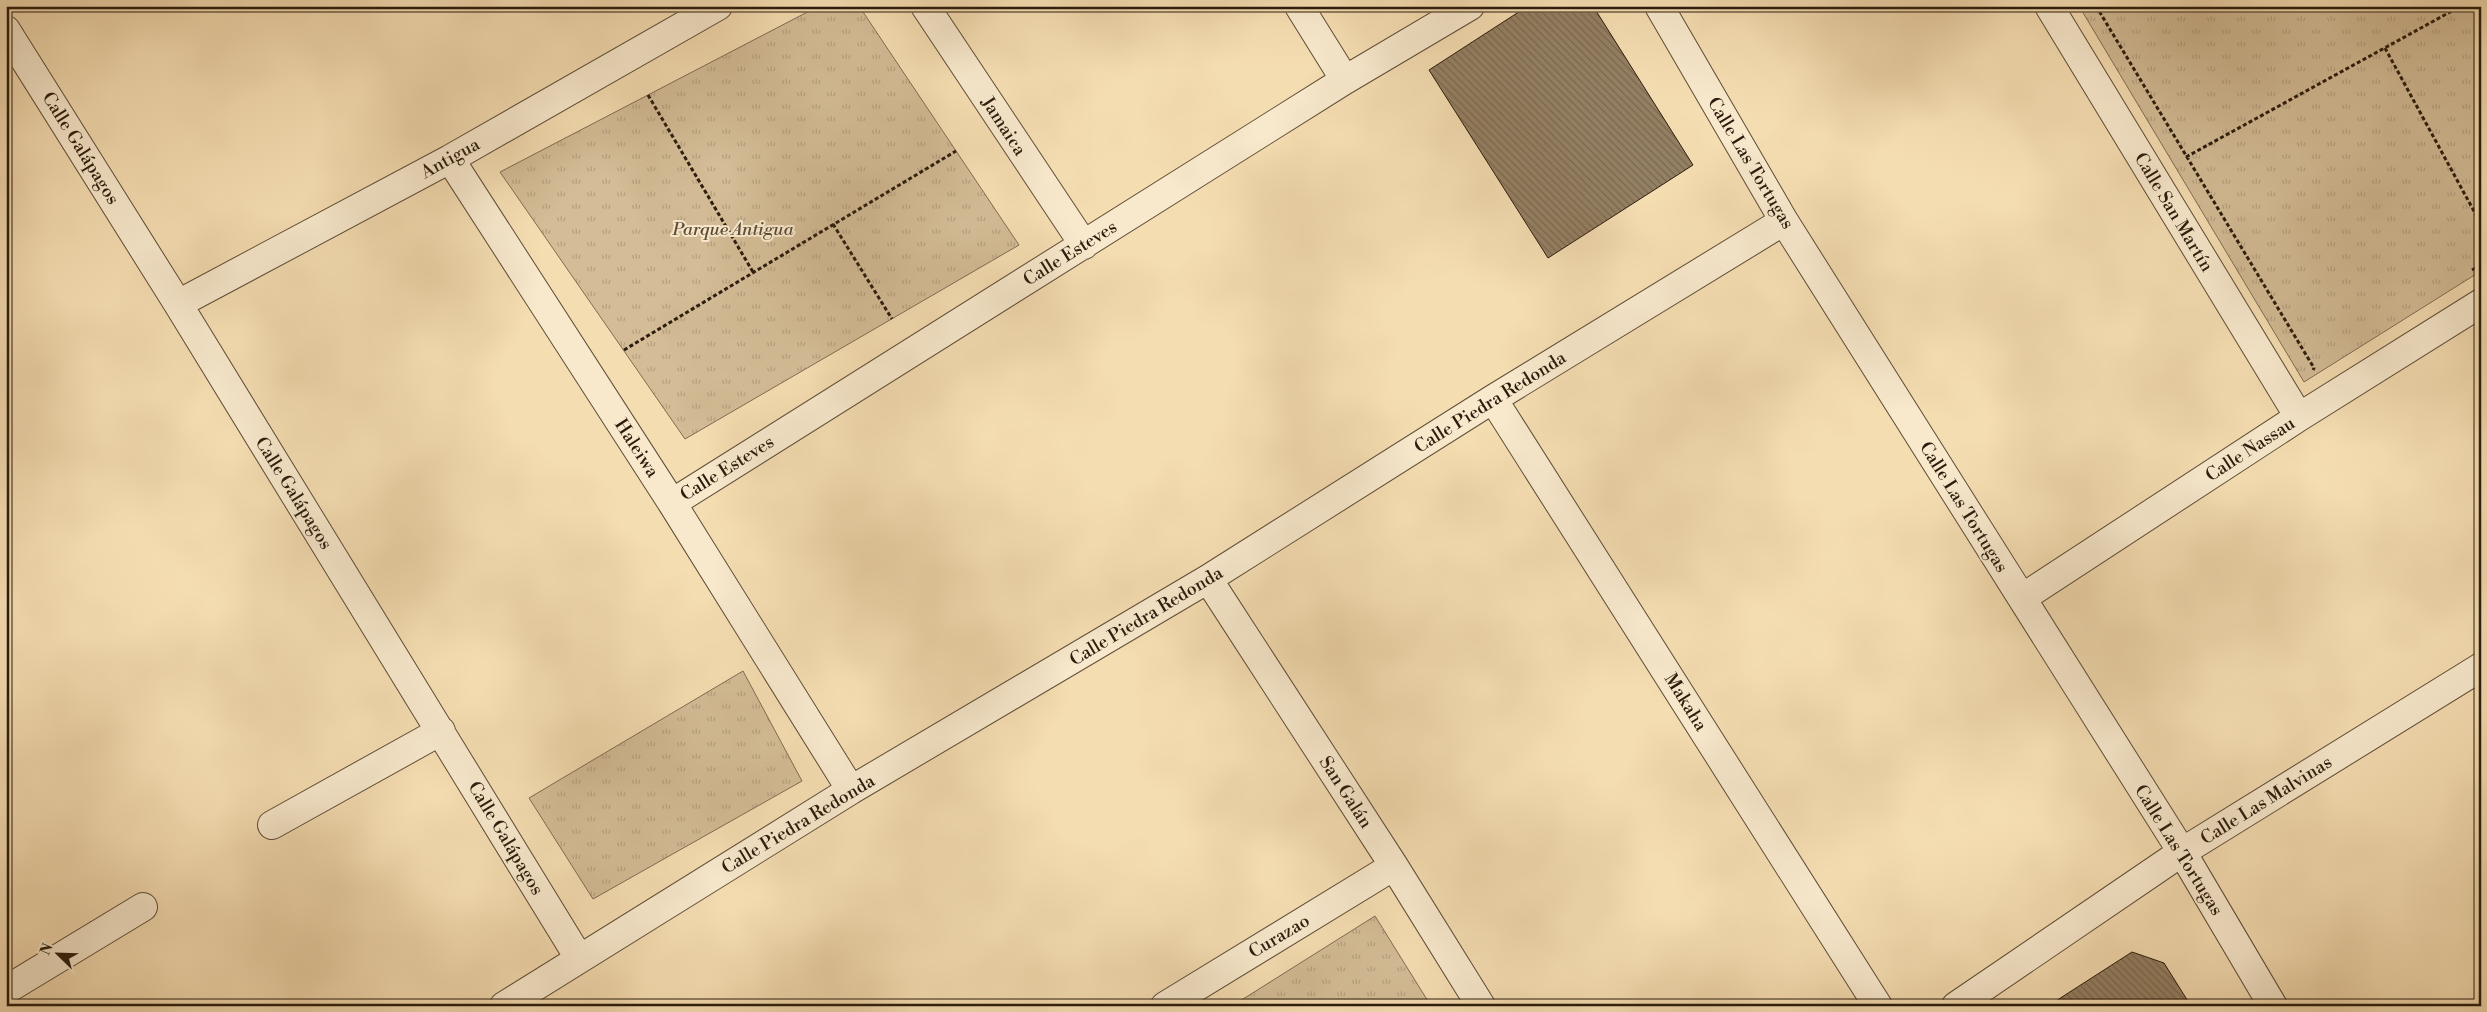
<svg xmlns="http://www.w3.org/2000/svg" width="2487" height="1012" viewBox="0 0 2487 1012" font-family="'Libre Bodoni',serif">
<style>
.grass{fill:url(#grass-tufts);stroke:#7f6c52}
.building{fill:url(#building-back-hatch);stroke:#2b1c0d}
.lines{fill:none;stroke-linecap:round;stroke-linejoin:round}
.street-casing{stroke:#5e4c36;stroke-width:30}
.path{stroke:#2b1c0d;stroke-width:3;stroke-dasharray:4 2.5;stroke-linecap:butt}
.street{stroke:#f8e9cd;stroke-width:28}
.labels{text-anchor:middle;stroke-width:4;stroke-linejoin:round;paint-order:stroke}
.street-label{font-size:18px;fill:#2b1c0d;stroke:#f8e9cd}
.park-label{font-size:18px;font-style:italic;fill:#5d4c36;stroke:#f8e9cd}
</style>
<defs>
<pattern id="grass-tufts" width="24" height="20" patternUnits="userSpaceOnUse" patternTransform="scale(1.25)"><rect width="24" height="20" fill="#d3bc96"/><path d="M3 7l-1-3M5 7V3M7 7l1-3M15 17l-1-3M17 17v-4M19 17l1-3" fill="none" stroke="#b5a180"/></pattern>
<pattern id="building-back-hatch" width="6" height="6" patternUnits="userSpaceOnUse" patternTransform="scale(1.25)"><rect width="6" height="6" fill="#948063"/><path d="M-1 5l2 2M0 0l6 6M5-1l2 2" fill="none" stroke="#796850"/></pattern>
</defs>
<rect width="100%" height="100%" fill="#f5ddb2"/>
<filter id="stains"><feTurbulence type="fractalNoise" baseFrequency=".004" numOctaves="4"/><feColorMatrix values="0 0 0 0 .2 0 0 0 0 .09 0 0 0 0 .02 0 0 0 .5 -.17"/></filter>
<radialGradient id="worn" r=".72"><stop offset=".6" stop-color="#630" stop-opacity="0"/><stop offset="1" stop-color="#630" stop-opacity=".3"/></radialGradient>
<!-- grass -->
<path class="grass" d="M 819,6 L 859,6 L 1019,245 L 685,439 L 500,172 Z
M 2079,6 L 2481,6 L 2481,271 L 2304,382 Z
M 743,671 L 802,781 L 593,899 L 529,798 Z
M 1375,916 L 1431,1006 L 1232,1006 Z"/>
<!-- building -->
<path class="building" d="M 1528,6 L 1593,6 L 1693,165 L 1548,258 L 1429,70 Z
M 2132,952 L 2164,963 L 2191,1006 L 2048,1006 Z"/>
<g class="lines">
<defs>
<path id="street" d="M 925,6 L 1084,245
M 1299,6 L 1345,80
M 1659,6 L 1784,221 L 2182,852 L 2273,1006
M 2049,6 L 2299,417
M 6,30 L 178,304 L 579,958
M 450,159 L 672,503 L 851,790
M 178,304 L 450,159 L 718,6
M 1493,399 L 1878,1006
M 672,503 L 1345,80 L 1470,6
M 1208,579 L 1394,866 L 1481,1006
M 2022,598 L 2299,417 L 2481,303
M 272,825 L 441,731
M 6,990 L 143,907
M 504,1006 L 851,790 L 1208,579 L 1493,399 L 1784,221
M 1165,1006 L 1394,866
M 1956,1006 L 2182,852 L 2481,667"/>
</defs>
<!-- street casing -->
<use href="#street" class="street-casing"/>
<!-- path -->
<path class="path" d="M 2096,6 L 2314,368 L 2313,370
M 2385,48 L 2481,224
M 648,95 L 753,272
M 2186,157 L 2461,6
M 833,224 L 892,319
M 2472,270 L 2481,265
M 624,350 L 956,151"/>
<!-- street -->
<use href="#street" class="street"/>
</g>
<g class="labels">
<!-- street labels -->
<g class="street-label">
<text transform="translate(1004 126) rotate(57)" y="6">Jamaica</text>
<text transform="translate(81 148) rotate(58)" y="6">Calle Galápagos</text>
<text transform="translate(450 158) rotate(-29)" y="6">Antigua</text>
<text transform="translate(1751 163) rotate(59)" y="6">Calle Las Tortugas</text>
<text transform="translate(2174 212) rotate(59)" y="6">Calle San Martín</text>
<text transform="translate(1070 253) rotate(-32)" y="6">Calle Esteves</text>
<text transform="translate(1490 402) rotate(-32)" y="6">Calle Piedra Redonda</text>
<text transform="translate(637 448) rotate(57)" y="6">Haleiwa</text>
<text transform="translate(2250 449) rotate(-33)" y="6">Calle Nassau</text>
<text transform="translate(727 468) rotate(-32)" y="6">Calle Esteves</text>
<text transform="translate(294 493) rotate(58)" y="6">Calle Galápagos</text>
<text transform="translate(1964 507) rotate(58)" y="6">Calle Las Tortugas</text>
<text transform="translate(1146 616) rotate(-31)" y="6">Calle Piedra Redonda</text>
<text transform="translate(1686 702) rotate(58)" y="6">Makaha</text>
<text transform="translate(1346 792) rotate(57)" y="6">San Galán</text>
<text transform="translate(2266 800) rotate(-32)" y="6">Calle Las Malvinas</text>
<text transform="translate(798 824) rotate(-31)" y="6">Calle Piedra Redonda</text>
<text transform="translate(506 838) rotate(59)" y="6">Calle Galápagos</text>
<text transform="translate(2179 850) rotate(58)" y="6">Calle Las Tortugas</text>
<text transform="translate(1279 936) rotate(-31)" y="6">Curazao</text>
</g>
<!-- park labels -->
<g class="park-label">
<text x="733" y="235">Parque Antigua</text>
</g>
</g>
<!-- margin -->
<rect width="2487" height="1012" fill="none" stroke="#f5ddb2" stroke-width="25"/>
<rect x="8" y="8" width="2472" height="997" fill="none" stroke="#2b1c0d" stroke-width="2.5"/>
<rect x="12" y="12" width="2462" height="987" fill="none" stroke="#2b1c0d"/>
<!-- north arrow -->
<g transform="translate(58 954) rotate(293)" stroke="#f8e9cd" stroke-width="4" paint-order="stroke">
<path d="M0-4L9 19L0 12L-9 19Z" fill="#2b1c0d"/>
<text y="-8" font-size="14" font-weight="bold" text-anchor="middle" fill="#2b1c0d">N</text>
</g>
<rect width="100%" height="100%" filter="url(#stains)"/>
<rect width="100%" height="100%" fill="url(#worn)"/>
</svg>
